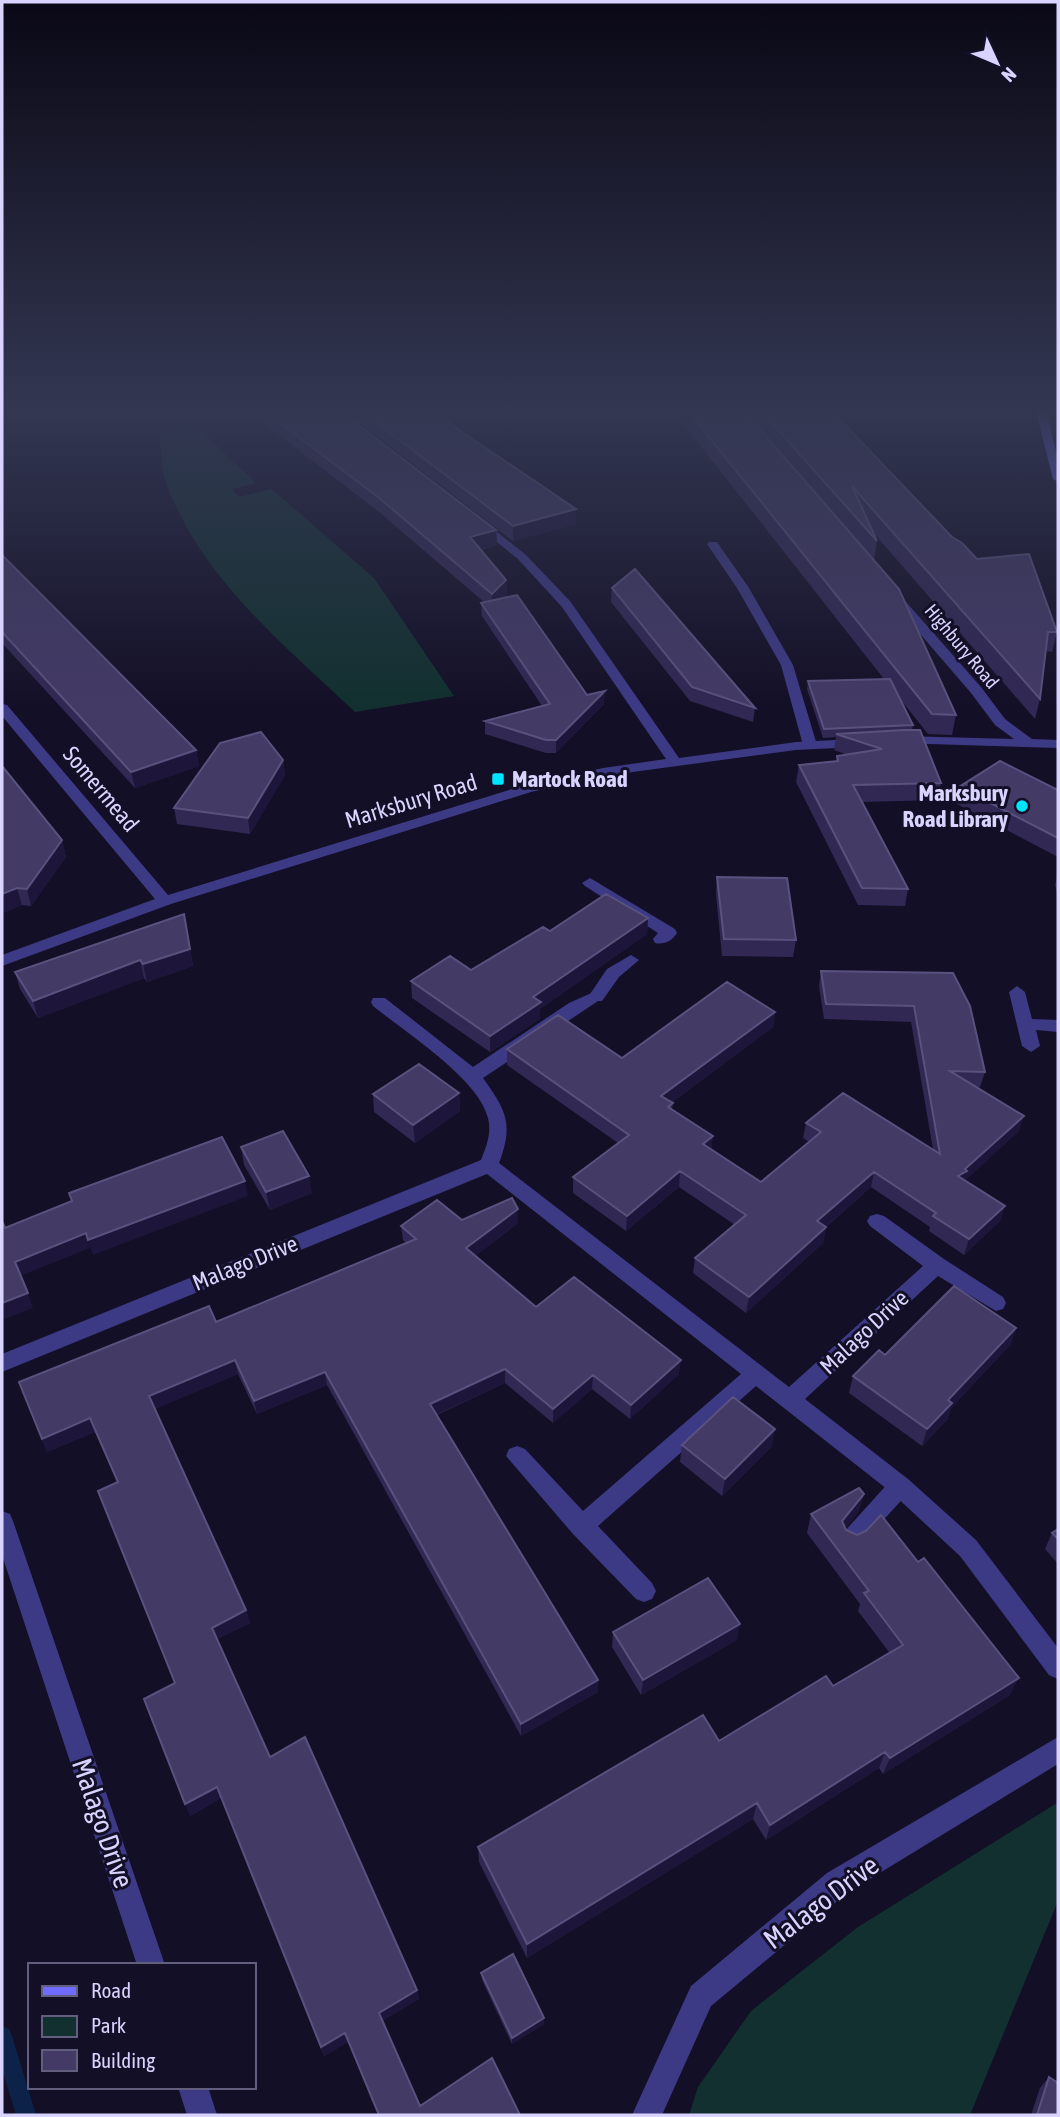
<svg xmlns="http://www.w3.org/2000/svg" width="1060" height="2117" viewBox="0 0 1060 2117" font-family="'Asap Condensed',sans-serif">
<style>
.green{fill:#12302f}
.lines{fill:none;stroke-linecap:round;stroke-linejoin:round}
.stream{fill:#0c2248;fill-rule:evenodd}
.service{fill:#3d3a85;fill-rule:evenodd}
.minor{fill:#3d3a85;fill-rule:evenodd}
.secondary{fill:#6f6bff;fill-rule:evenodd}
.wall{fill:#312854}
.shaded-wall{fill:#1d163a}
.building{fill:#433a66;stroke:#5a527e;stroke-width:2}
.poi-dot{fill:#00e5ff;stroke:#130f26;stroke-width:2.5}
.labels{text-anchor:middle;stroke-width:6;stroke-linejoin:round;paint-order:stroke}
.far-street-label{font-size:19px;fill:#d9d4ff;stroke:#130f26}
.poi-label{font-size:23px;font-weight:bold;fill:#d9d4ff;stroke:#130f26;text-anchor:start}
.street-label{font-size:23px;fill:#d9d4ff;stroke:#130f26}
.near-street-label{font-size:28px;fill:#d9d4ff;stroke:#130f26}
</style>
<rect width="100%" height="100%" fill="#130f26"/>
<!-- green -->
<path class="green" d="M 193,423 L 256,483 L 232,489 L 239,497 L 272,489 L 374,578 L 454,696 L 355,712 C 283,644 202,579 166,483 C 161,467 161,447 159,430 Z
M 1057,1803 L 1058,1901 L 970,2115 L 689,2115 L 698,2087 L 751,2011 L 858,1927 Z"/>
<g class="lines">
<!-- stream -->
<path class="stream" d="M 2,2026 L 9,2029 L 12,2036 L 36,2115 L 16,2115 L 2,2069 Z"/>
<!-- service -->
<path class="service" d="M 709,542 L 717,542 L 749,588 L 793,665 L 817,745 L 815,748 L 805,748 L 803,745 L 781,665 L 737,588 L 707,544 Z
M 590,878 L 675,929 L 677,933 C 672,941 664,945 655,943 L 653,939 L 658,933 L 585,886 L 582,883 Z
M 631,955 L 639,960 L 619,977 L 602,1001 L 590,1001 L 588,997 L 607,969 Z
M 1017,986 L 1025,992 L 1032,1019 L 1058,1020 L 1058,1032 L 1036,1030 L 1040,1046 L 1031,1052 L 1022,1046 L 1009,992 Z
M 900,1476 L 908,1479 L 911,1486 L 908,1493 L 859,1547 L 851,1551 L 843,1547 L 839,1540 L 843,1533 L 892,1479 Z"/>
<!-- minor -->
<path class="minor" d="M 387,411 L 404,411 L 350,425 L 345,422 Z
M 475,521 L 483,521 L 525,554 L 570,601 L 679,758 L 796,742 L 856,739 L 863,743 L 856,747 L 796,750 L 603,776 L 531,792 L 171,904 L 2,966 L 2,955 L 155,899 L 2,716 L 2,704 L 7,705 L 168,895 L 522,786 L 603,768 L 666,759 L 562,607 L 517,558 L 475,525 Z
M 895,593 L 899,594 L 981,687 L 1005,719 L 1032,739 L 1058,740 L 1058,748 L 896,743 L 896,737 L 901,736 L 1014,739 L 995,725 L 971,693 L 891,600 L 891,594 Z
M 596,991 L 602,993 L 604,997 L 483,1078 C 506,1110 514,1124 499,1163 L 789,1387 L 923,1266 L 870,1226 L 867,1221 L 870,1216 L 877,1214 L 884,1216 L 944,1259 L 1003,1297 L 1006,1303 L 1003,1309 L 996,1311 L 938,1276 L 805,1399 L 908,1479 L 976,1540 L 1058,1648 L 1058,1679 L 1049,1675 L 960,1556 L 892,1493 L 756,1386 L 598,1526 L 652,1583 L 656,1591 L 652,1599 L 644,1602 L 636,1599 L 573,1534 L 506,1456 L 509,1449 L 517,1446 L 525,1449 L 583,1511 L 741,1374 L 487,1174 L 2,1372 L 2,1354 L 481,1160 C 486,1147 492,1133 488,1118 C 479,1079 405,1032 373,1006 L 371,1002 L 373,998 L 385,998 L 473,1067 L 569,1003 Z
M 2,1511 L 10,1514 L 13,1521 L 165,1965 L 137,1965 L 2,1555 Z
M 1058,1737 L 1058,1764 L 847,1893 L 711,2006 L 662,2115 L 632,2115 L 691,1986 L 827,1873 Z
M 178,2087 L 208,2087 L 217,2115 L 187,2115 Z"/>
<!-- secondary -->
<path class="secondary" d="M 1036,411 L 1046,411 L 1058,459 L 1058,482 L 1053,479 Z"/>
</g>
<!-- wall -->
<path class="wall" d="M 248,411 L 340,411 L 496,530 L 497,545 L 481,550 L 506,580 L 507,595 L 504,598 L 587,695 L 604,704 L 556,753 L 546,753 L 485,734 L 485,721 L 542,706 L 482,616 L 481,603 L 484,602 L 379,512 Z
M 342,411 L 431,411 L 576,509 L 576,524 L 513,541 L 362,425 L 361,414 L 351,416 Z
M 483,411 L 500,411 L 489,417 Z
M 673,411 L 744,411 L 956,715 L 952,735 L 928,734 L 900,699 L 913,725 L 912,730 L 941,783 L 938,800 L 862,802 L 908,889 L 905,906 L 858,905 L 796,782 L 799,765 L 836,761 L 837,756 L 845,754 L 834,750 L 836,737 L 823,738 L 807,689 L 808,681 L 884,679 Z
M 744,411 L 832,411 L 952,537 L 1057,632 L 1052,652 L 1045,651 L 1040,699 L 1035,719 L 872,531 L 877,541 L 874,560 Z
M 2,554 L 3,556 L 196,750 L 199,766 L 135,788 L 2,643 Z
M 612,588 L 755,708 L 753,722 L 690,701 L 611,602 Z
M 283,760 L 285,775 L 250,834 L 177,824 L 174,808 Z
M 2,766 L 62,840 L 66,857 L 31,906 L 22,905 L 2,913 Z
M 959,787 L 1058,790 L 1058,857 L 955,803 Z
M 1058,873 L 1058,896 L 1055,885 Z
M 717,877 L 796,940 L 793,957 L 722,956 L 716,894 Z
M 184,914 L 193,966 L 147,982 L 144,978 L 38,1018 L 20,989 L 15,972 Z
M 648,918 L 647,934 L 540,1009 L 540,1019 L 490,1052 L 412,998 L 411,981 L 471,970 L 550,931 Z
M 821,971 L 953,973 L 985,1072 L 980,1087 L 976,1087 L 1019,1131 L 965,1180 L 1005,1206 L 1000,1221 L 964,1255 L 929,1231 L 930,1227 L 871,1187 L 826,1227 L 823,1243 L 746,1313 L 693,1273 L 695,1258 L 735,1225 L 679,1187 L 626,1231 L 573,1193 L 573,1177 L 618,1143 L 507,1065 L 507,1049 L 622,1058 L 775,1012 L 773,1027 L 671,1103 L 673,1103 L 672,1109 L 713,1136 L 711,1149 L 761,1182 L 809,1142 L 803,1138 L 806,1123 L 933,1149 L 911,1022 L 824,1019 L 819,986 Z
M 459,1093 L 460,1111 L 415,1143 L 374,1112 L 373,1094 Z
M 241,1147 L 312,1193 L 270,1210 L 244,1165 Z
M 518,1209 L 518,1223 L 475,1256 L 536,1307 L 679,1374 L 630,1419 L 592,1389 L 553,1423 L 505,1383 L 437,1415 L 598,1692 L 521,1736 L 327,1385 L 257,1414 L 238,1374 L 154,1409 L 246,1610 L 250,1623 L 217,1639 L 270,1757 L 417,1990 L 419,1999 L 382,2021 L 420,2106 L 520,2115 L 378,2115 L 348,2042 L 324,2056 L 221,1798 L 190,1816 L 175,1683 L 117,1482 L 95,1432 L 47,1452 L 19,1382 L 216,1322 L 406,1243 L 403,1240 L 401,1226 L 462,1220 Z
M 1016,1328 L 1010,1345 L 951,1408 L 947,1420 L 922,1446 L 849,1393 L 853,1376 L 885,1355 Z
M 682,1445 L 772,1446 L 722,1496 L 680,1462 Z
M 864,1494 L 858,1512 L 845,1529 L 846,1530 L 1010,1695 L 883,1774 L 879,1768 L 766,1840 L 753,1819 L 527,1958 L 479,1862 L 478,1847 L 719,1741 L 833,1686 L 889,1652 L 858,1611 L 860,1604 L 807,1533 L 811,1514 Z
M 1058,1529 L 1058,1564 L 1045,1549 L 1052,1533 Z
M 613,1632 L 737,1640 L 641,1695 L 612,1647 Z
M 481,1973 L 544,2018 L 544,2024 L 512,2044 L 482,1980 Z
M 1049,2077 L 1058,2115 L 1031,2115 L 1040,2088 Z"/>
<!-- shaded-wall -->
<path class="shaded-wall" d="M 350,411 L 376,411 L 361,411 L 361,414 L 351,416 Z
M 489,411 L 500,411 L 489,417 Z
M 576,509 L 576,524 L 513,541 L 513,526 Z
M 496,530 L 497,545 L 470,552 L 470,537 Z
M 506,580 L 507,595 L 492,609 L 492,594 Z
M 605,691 L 604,704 L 556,753 L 556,740 Z
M 196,750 L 199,766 L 135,788 L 131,772 Z
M 283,760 L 285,775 L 250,834 L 248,818 Z
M 62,840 L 66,857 L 31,906 L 27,889 Z
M 17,888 L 22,905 L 2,913 L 2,894 Z
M 184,914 L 193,966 L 147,982 L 143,964 Z
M 648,918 L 647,934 L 540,1009 L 540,1019 L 490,1052 L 490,1036 L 533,997 Z
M 140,960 L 144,978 L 38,1018 L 33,1001 Z
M 775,1012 L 773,1027 L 660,1111 L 661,1096 Z
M 459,1093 L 460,1111 L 415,1143 L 413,1125 Z
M 1024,1116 L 1019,1131 L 964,1182 L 958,1176 Z
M 713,1136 L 711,1152 L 703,1144 Z
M 680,1171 L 679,1187 L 626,1231 L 627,1216 Z
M 874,1172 L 871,1187 L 814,1237 L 817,1221 Z
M 309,1176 L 312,1193 L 270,1210 L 266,1192 Z
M 245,1181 L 248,1196 L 93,1255 L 88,1240 Z
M 1005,1206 L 1000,1221 L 964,1255 L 969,1239 Z
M 518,1209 L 518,1223 L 467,1262 L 466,1248 Z
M 826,1227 L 823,1243 L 746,1313 L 749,1297 Z
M 86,1233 L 90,1248 L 20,1276 L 15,1262 Z
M 28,1293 L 33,1308 L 2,1320 L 2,1303 Z
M 1016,1328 L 1010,1345 L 951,1408 L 947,1420 L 922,1446 L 927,1429 L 948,1400 Z
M 235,1360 L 238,1374 L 153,1410 L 149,1396 Z
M 681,1360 L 679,1374 L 630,1419 L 631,1405 Z
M 505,1369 L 505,1383 L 431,1417 L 430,1404 Z
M 325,1372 L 327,1385 L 257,1414 L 254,1401 Z
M 593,1375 L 592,1389 L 553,1423 L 553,1409 Z
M 90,1418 L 95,1432 L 47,1452 L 42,1439 Z
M 775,1429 L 772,1446 L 722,1496 L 725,1479 Z
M 864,1494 L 858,1512 L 837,1539 L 842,1521 Z
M 246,1610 L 250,1623 L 216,1640 L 212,1628 Z
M 740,1624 L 737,1640 L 641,1695 L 643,1680 Z
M 1019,1678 L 1010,1695 L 883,1774 L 890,1758 Z
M 598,1680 L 598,1692 L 521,1736 L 521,1724 Z
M 885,1752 L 879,1768 L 766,1840 L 770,1825 Z
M 217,1787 L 221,1798 L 190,1816 L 185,1804 Z
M 757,1803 L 753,1819 L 527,1958 L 527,1944 Z
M 417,1990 L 419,1999 L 381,2022 L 379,2013 Z
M 544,2018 L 544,2024 L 512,2044 L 512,2038 Z
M 345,2033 L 348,2042 L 324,2056 L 321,2047 Z"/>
<!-- building -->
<path class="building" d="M 264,411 L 340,411 L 496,530 L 470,537 L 506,580 L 492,594 L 378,497 Z
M 361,411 L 431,411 L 576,509 L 513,526 Z
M 688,411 L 744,411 L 899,589 L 956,715 L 932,714 Z
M 761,411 L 832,411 L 952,537 L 962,543 L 977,559 L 1029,554 L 1057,632 L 1048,632 L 1040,699 L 852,486 L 877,541 Z
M 2,554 L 3,556 L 196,750 L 131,772 L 2,632 Z
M 635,569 L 755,708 L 692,687 L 612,588 Z
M 517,595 L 587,695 L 605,691 L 556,740 L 546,740 L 485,721 L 550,704 L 481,603 Z
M 890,679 L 913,725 L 824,729 L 808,681 Z
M 904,730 L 920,730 L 941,783 L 853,785 L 908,889 L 862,888 L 799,765 L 838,761 L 837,756 L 882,749 L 836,734 Z
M 261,732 L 283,760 L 248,818 L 174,808 L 220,743 Z
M 1000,761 L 1058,790 L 1058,838 L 959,787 Z
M 2,766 L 62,840 L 27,889 L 17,888 L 2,894 Z
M 717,877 L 787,878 L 796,940 L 724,939 Z
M 606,894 L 648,918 L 533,997 L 541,1002 L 490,1036 L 411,981 L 450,956 L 471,970 L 543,927 L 550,931 Z
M 184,914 L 190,949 L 143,964 L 140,960 L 33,1001 L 15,972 Z
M 821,971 L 953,973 L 970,1006 L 985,1072 L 950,1071 L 1024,1116 L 965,1169 L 967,1171 L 958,1176 L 1005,1206 L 969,1239 L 933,1216 L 936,1213 L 874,1172 L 817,1221 L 826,1227 L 749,1297 L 695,1258 L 746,1215 L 680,1171 L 627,1216 L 573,1177 L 629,1135 L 507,1049 L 558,1015 L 622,1058 L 727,982 L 775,1012 L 661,1096 L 673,1103 L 668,1107 L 713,1136 L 703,1144 L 761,1182 L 821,1132 L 806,1123 L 843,1093 L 940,1154 L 914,1006 L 826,1004 Z
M 419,1064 L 459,1093 L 413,1125 L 373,1094 Z
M 283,1131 L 309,1176 L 266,1192 L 241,1147 Z
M 222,1137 L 245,1181 L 88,1240 L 86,1233 L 15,1262 L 28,1293 L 2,1303 L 2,1221 L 5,1228 L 72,1201 L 69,1193 Z
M 512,1198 L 518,1209 L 466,1248 L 536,1307 L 574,1277 L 681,1360 L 631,1405 L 593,1375 L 553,1409 L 505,1369 L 430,1404 L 598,1680 L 521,1724 L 325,1372 L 254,1401 L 235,1360 L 149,1396 L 246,1610 L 212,1628 L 270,1757 L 305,1737 L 417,1990 L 379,2013 L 420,2106 L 492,2058 L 520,2115 L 379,2115 L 345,2033 L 321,2047 L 217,1787 L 185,1804 L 144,1699 L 175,1683 L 98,1491 L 118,1482 L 90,1418 L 42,1439 L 19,1382 L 209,1306 L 216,1322 L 416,1239 L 401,1226 L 437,1200 L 462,1220 Z
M 954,1286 L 1016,1328 L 948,1400 L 952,1403 L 927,1429 L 853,1376 L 879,1350 L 885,1355 Z
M 733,1397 L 775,1429 L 725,1479 L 682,1445 Z
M 859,1488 L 864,1494 L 842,1521 L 846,1530 L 857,1535 L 866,1531 L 881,1515 L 918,1562 L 924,1558 L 1019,1678 L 890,1758 L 885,1752 L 770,1825 L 757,1803 L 527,1944 L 478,1847 L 703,1715 L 719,1741 L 826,1676 L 833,1686 L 903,1645 L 864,1593 L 869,1591 L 811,1514 Z
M 1058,1529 L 1058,1539 L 1052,1533 Z
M 708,1578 L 740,1624 L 643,1680 L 613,1632 Z
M 513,1954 L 544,2018 L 512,2038 L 481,1973 Z
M 1049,2077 L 1058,2083 L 1058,2115 L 1037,2115 Z"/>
<!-- sky -->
<linearGradient id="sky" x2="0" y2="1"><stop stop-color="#0a0815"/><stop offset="0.58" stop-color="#333752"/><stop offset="1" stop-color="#333752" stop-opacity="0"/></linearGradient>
<rect width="1060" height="707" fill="url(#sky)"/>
<!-- markers -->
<g class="poi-dot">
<rect x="491" y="772" width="14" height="14" rx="3.5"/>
<circle cx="1022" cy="806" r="7"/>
</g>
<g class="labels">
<!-- far-street labels -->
<g class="far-street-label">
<text transform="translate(962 646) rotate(50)" y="7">Highbury Road</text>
</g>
<!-- poi labels -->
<g class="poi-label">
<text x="512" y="787">Martock Road</text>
<text x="1008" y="801" text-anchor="end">Marksbury<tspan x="1008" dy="26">Road Library</tspan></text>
</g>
<!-- street labels -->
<g class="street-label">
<text transform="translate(101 789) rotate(50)" y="8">Somermead</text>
<text transform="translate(411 801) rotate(-17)" y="8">Marksbury Road</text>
<text transform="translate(245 1263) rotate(-22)" y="8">Malago Drive</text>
<text transform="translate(864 1332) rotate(-43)" y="8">Malago Drive</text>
</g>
<!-- near-street labels -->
<g class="near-street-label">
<text transform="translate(103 1823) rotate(71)" y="10">Malago Drive</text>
<text transform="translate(821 1902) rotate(-37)" y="10">Malago Drive</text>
</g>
</g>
<!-- border -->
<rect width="1060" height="2117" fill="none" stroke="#d9d4ff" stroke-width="7"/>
<!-- legend -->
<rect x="28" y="1963" width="228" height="126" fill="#130f26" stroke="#625e7d" stroke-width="2"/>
<rect x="42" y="1986" width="35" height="10" fill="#6f6bff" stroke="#625e7d" stroke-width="2"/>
<text x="91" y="1998" font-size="21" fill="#d9d4ff">Road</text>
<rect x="42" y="2016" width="35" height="21" fill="#12302f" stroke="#625e7d" stroke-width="2"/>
<text x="91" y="2033" font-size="21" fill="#d9d4ff">Park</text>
<rect x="42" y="2050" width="35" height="21" fill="#433a66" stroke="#625e7d" stroke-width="2"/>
<text x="91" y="2068" font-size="21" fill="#d9d4ff">Building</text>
<!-- north arrow -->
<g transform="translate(997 63) rotate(134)" stroke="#130f26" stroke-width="5" paint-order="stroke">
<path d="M0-5L12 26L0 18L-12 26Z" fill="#d9d4ff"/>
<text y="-10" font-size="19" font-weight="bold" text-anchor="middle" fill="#d9d4ff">N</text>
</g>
</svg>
